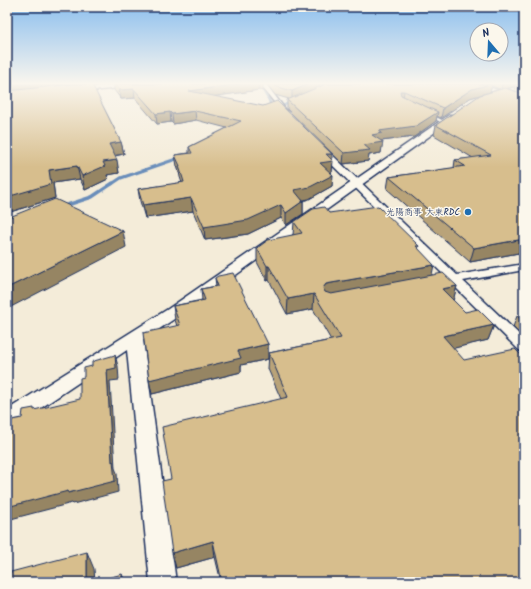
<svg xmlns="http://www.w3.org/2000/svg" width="531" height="589" viewBox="0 0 531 589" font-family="Kalam,'Klee One',sans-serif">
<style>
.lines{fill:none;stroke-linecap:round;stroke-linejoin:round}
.stream-far2{stroke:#698dba;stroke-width:2.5}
.stream-far1{stroke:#698dba;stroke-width:3}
.stream{stroke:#698dba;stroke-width:3.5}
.service-casing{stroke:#1b2f5e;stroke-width:3}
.minor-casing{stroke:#1b2f5e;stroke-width:3}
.tertiary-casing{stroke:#1b2f5e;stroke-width:3}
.service{fill:#fbf7ec;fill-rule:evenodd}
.minor{fill:#fbf7ec;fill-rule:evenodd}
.tertiary{fill:#fbf7ec;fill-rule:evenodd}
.wall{fill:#b9a379;stroke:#1b2f5e;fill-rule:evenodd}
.shaded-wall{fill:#968563;stroke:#1b2f5e}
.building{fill:#d7be8d;stroke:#1b2f5e}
.poi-dot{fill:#1f6fb2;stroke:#fbf7ec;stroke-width:1.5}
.labels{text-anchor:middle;stroke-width:3;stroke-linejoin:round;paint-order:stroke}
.far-poi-label{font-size:9px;fill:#1b2f5e;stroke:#fbf7ec;text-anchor:end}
</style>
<rect width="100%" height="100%" fill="#f4ecd9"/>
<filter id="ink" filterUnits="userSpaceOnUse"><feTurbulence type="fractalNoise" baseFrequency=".025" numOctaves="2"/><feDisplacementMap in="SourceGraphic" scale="8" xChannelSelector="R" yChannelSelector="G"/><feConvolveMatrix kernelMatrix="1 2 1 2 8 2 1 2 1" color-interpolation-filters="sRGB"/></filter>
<g filter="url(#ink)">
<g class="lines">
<!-- stream-far2 -->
<path class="stream-far2" d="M 259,84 L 269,100 L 272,109
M 277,109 L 292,101"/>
<!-- stream-far1 -->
<path class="stream-far1" d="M 112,184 L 121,178 L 182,157"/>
<!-- stream -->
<path class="stream" d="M 64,206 L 92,197 L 113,183"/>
<defs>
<path id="service" d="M 428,114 L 430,114 L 446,122 L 443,123 L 428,116 Z"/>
<path id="minor" d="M 260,84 L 266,84 L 288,113 L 288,115 L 284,115 Z
M 471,84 L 480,84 L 524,99 L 524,103 Z
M 317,146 L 323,146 L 457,275 L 524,264 L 524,270 L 463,281 L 524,339 L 524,352 L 519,350 L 451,283 L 444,282 L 442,280 L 446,277 L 317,150 Z"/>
<path id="tertiary" d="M 116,84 L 139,84 L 136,86 L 74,93 L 71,91 L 74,89 Z
M 524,85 L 524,89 L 490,97 L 486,95 Z
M 449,115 L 452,115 L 456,117 L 180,315 L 143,340 L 176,582 L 150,582 L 127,350 L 14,426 L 7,428 L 7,410 L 168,309 Z"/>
</defs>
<!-- service casing -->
<use href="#service" class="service-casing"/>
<!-- minor casing -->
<use href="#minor" class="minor-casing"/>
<!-- tertiary casing -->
<use href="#tertiary" class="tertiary-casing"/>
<!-- service -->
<use href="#service" class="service"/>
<!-- minor -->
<use href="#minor" class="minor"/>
<!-- tertiary -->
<use href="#tertiary" class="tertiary"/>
</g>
<!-- wall -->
<path class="wall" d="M 7,84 L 121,142 L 124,154 L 115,156 L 119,173 L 107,175 L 108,179 L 85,190 L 80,179 L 53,183 L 55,198 L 7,213 Z
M 114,84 L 263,84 L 263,91 L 259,90 L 215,96 L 332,160 L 332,172 L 331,173 L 332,186 L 309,199 L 303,201 L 303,214 L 286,225 L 281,218 L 248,234 L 205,240 L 193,211 L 145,218 L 140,201 L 138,189 L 182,183 L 180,177 L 179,172 L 177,166 L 175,155 L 189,153 L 189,147 L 227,128 L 196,120 L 173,124 L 171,122 L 157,124 L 135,98 L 121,99 L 114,90 Z
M 267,84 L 524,84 L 524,252 L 470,262 L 387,189 L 389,177 L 454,168 L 455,160 L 473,158 L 434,135 L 436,125 L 486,93 L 470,98 L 441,118 L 437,116 L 436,121 L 414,137 L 381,141 L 381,153 L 369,155 L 368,161 L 343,164 L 287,109 L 287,100 L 289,99 L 275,95 ZM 492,86 L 500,89 L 490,92 ZM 515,86 L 514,91 L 506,88 Z
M 329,213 L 419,246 L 418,248 L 432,275 L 457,286 L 453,300 L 465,312 L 494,325 L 488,340 L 453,348 L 524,582 L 221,582 L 215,557 L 176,568 L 171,479 L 281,399 L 268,369 L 269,353 L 331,340 L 313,309 L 287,314 L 269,280 L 267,281 L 257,262 L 257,248 L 293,235 L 294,222 Z
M 215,278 L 268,344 L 268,359 L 241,365 L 241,372 L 152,394 L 177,326 L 175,320 L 173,306 L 202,300 L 201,289 L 216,286 Z
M 524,314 L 524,338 L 513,327 L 517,316 Z"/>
<!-- shaded-wall -->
<path class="shaded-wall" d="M 7,84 L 76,84 L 7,94 Z
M 240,84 L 259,84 L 259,90 L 190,100 L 189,91 Z
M 309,84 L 330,84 L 292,100 L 292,91 Z
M 490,84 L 492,84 L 490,92 L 470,98 L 441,118 L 443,108 L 472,89 Z
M 502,84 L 523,84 L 516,85 L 515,86 L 501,90 Z
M 134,89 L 135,98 L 121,99 L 119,90 Z
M 400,91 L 404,91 L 403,100 L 399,100 Z
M 195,111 L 196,120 L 173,124 L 172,114 Z
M 170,112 L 171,122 L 157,124 L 156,114 Z
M 438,112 L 436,121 L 414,137 L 381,141 L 383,142 L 381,153 L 369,155 L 368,161 L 343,164 L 344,153 L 364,145 L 372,135 L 379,131 Z
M 121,142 L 124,154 L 111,156 L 109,144 Z
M 326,154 L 332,154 L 332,161 L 333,161 L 332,172 L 319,174 L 320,163 Z
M 117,160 L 119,173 L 107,175 L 108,179 L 85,190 L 82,176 L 103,162 Z
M 77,166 L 80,179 L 53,183 L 55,198 L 7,213 L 7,197 L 49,170 Z
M 333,175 L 332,186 L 309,199 L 293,202 L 294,190 Z
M 191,198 L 193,211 L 145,218 L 143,205 Z
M 303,201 L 303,214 L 286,225 L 286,213 Z
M 281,205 L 281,218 L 248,234 L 205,240 L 204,227 Z
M 123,231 L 126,247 L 7,309 L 7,288 Z
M 524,239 L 524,252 L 470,262 L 474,248 Z
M 434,265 L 431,279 L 322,303 L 323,288 L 326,284 Z
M 267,266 L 269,266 L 269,280 L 267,281 Z
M 457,286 L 453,301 L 442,289 Z
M 314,294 L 313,309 L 287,314 L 288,299 Z
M 494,325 L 488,340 L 438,352 L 443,336 Z
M 268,344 L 268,359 L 241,365 L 241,372 L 152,394 L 149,380 L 238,351 Z
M 115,355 L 118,366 L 119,380 L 110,381 L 115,468 L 117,473 L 118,492 L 73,504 L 72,503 L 7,520 L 7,507 L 112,462 L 107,370 Z
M 213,541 L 215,557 L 176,568 L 172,553 Z
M 87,552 L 94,569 L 95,582 L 87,582 Z
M 122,574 L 125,582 L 123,582 Z"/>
<!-- building -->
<path class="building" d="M 73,84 L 92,84 L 121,142 L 109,144 L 117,160 L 103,162 L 105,166 L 82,176 L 77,166 L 49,170 L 51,184 L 7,197 L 7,91 Z
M 115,84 L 240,84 L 189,91 L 263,106 L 277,101 L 332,154 L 326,154 L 333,161 L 320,163 L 333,175 L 310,187 L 294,190 L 303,201 L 286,213 L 281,205 L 248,220 L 204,227 L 191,198 L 143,205 L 138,189 L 184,182 L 179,166 L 180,166 L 175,155 L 192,153 L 189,147 L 241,121 L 195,111 L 172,114 L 170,112 L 156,114 L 134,89 L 119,90 Z
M 274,84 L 309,84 L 292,91 L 275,86 Z
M 326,84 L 490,84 L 472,89 L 443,108 L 404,91 L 400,91 L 401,95 L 438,112 L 416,126 L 379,131 L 382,133 L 372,135 L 383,142 L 364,145 L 370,150 L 344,153 L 287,100 Z
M 518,84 L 524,84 L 524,88 L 516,85 Z
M 505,88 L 524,94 L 524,239 L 474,248 L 389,177 L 465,166 L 455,160 L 491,155 L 436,125 L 480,95 Z
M 55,199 L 123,231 L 7,288 L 7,218 Z
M 378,206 L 419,246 L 416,246 L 434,265 L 326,284 L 323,288 L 325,292 L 331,294 L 443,273 L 457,286 L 442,289 L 465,312 L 478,309 L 494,325 L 443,336 L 464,360 L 515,349 L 524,358 L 524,582 L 222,582 L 213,541 L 172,553 L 162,481 L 171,479 L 162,427 L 288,397 L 269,353 L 341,338 L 314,294 L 288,299 L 269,266 L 267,266 L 257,248 L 268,240 L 302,233 L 294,222 L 313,209 L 324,207 L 329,213 Z
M 233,273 L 268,344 L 238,351 L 241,358 L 149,380 L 143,333 L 180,325 L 173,306 L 205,300 L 201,289 L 218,286 L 215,278 L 218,276 Z
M 524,314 L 524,322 L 517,316 Z
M 115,355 L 116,368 L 107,370 L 112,462 L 113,461 L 115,481 L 68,493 L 68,491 L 7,507 L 7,421 L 22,418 L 23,410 L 34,408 L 34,410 L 80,399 L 80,378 L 84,377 L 84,368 L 92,366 L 92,362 L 94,361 Z
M 87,552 L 87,582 L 7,582 L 7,573 Z
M 122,574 L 123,582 L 94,582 Z"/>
</g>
<!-- sky -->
<linearGradient id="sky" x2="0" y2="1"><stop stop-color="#8abeee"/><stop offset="0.5" stop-color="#faf6ee"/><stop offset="1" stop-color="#faf6ee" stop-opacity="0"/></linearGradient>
<rect width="531" height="167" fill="url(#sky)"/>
<!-- markers -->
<circle class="poi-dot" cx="468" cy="212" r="4"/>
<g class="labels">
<!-- far-poi labels -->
<g class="far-poi-label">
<text x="460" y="215">光陽商事 大東RDC</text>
</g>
</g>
<!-- margin -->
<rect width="531" height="589" fill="none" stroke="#fbf7ec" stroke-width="24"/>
<rect x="12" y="12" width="507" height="565" fill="none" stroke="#1b2f5e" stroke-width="1.5" filter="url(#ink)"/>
<!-- north arrow -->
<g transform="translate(489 42) rotate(341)"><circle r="19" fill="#fbf7ec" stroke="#a1a7b3"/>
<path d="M0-3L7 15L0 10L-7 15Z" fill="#1f6fb2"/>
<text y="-6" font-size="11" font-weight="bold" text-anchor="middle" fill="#1b2f5e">N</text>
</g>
</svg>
